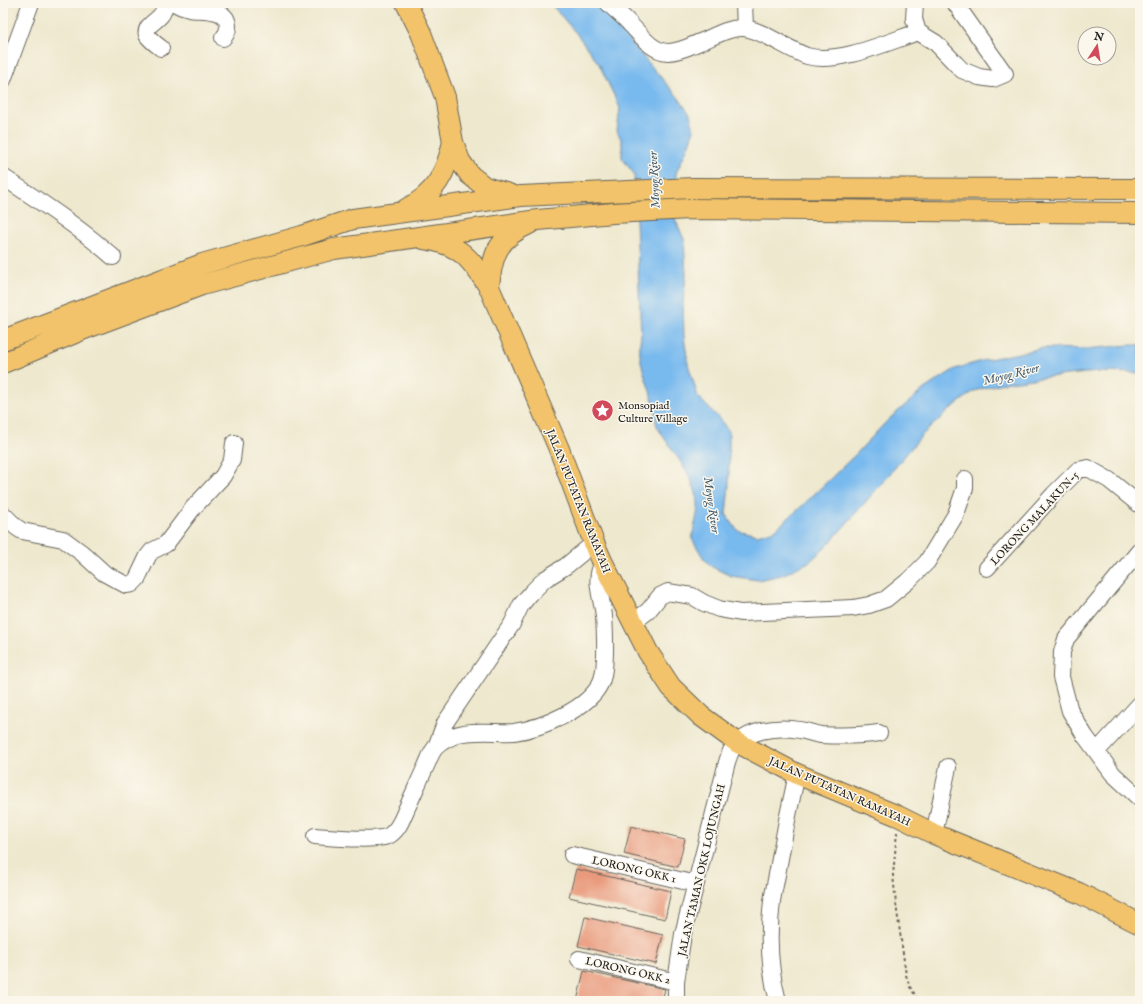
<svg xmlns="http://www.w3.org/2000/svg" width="1143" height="1004" viewBox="0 0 1143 1004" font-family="'IM FELL English',serif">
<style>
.water{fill:#79baee;stroke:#4a6b85}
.building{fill:#e99a7c}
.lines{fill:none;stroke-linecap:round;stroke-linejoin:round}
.minor-casing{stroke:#66635a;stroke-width:18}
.major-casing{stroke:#66635a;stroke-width:22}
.path{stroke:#66635a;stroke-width:2;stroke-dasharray:3 3;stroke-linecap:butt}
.minor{stroke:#fff;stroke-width:16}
.major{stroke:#f2c36a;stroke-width:20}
.labels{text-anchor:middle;stroke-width:3;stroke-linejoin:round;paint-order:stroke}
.poi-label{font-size:11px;fill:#1c1c1c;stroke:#fbf7ec;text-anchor:start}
.street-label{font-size:11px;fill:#1c1c1c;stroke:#fbf7ec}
.water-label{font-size:12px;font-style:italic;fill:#415b70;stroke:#fbf7ec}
</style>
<rect width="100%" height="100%" fill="#fbf7ec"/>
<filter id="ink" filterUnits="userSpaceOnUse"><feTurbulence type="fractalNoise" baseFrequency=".025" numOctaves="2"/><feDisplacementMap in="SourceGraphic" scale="8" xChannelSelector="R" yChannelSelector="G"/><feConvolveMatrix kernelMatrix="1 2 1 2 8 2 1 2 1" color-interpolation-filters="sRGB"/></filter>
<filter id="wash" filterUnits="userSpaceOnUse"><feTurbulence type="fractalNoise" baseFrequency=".012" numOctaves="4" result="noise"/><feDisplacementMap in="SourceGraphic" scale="16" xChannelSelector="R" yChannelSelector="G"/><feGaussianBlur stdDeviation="0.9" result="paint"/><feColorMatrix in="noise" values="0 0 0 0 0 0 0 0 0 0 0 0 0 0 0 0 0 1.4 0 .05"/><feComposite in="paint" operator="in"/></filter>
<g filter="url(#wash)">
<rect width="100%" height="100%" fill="#eee8ce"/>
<!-- water -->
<path class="water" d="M 550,3 L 597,3 L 678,97 L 690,114 L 694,130 L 687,149 L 676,173 L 675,219 L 684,239 L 686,275 L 683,303 L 684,336 L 688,364 L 698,397 L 717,416 L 729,431 L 729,486 L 726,514 L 737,530 L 757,535 L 775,530 L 802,506 L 856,454 L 888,420 L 924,389 L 955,369 L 985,360 L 1043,348 L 1085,349 L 1129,345 L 1140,345 L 1140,373 L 1097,372 L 1048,377 L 1003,383 L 974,391 L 952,408 L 923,434 L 883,482 L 826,547 L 809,562 L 782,575 L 758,580 L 731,576 L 712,567 L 704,559 L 692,539 C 693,530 699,511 698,503 C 694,474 672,452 658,428 C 655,423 656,416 655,410 C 651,386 635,362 641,336 L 634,174 L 622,158 L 622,141 L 617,131 L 620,108 L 599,64 L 576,33 Z"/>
<g id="blocks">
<!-- building -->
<path class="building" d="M 631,826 L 685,839 L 678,867 L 624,854 Z
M 576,869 L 671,891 L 665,919 L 569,897 Z
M 585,917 L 663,935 L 656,964 L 578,946 Z
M 584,971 L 665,989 L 662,1001 L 577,1001 Z"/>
</g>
</g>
<g filter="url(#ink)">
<use href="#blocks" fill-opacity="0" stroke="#66635a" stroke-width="1"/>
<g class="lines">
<defs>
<path id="minor" d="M 174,3 C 179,6 184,8 189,9 C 203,11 228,7 228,27 C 228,32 226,35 223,38
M 608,3 C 615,10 623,16 630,24 C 641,35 651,51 668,52 C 681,52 694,44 705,40 C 716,35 731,27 743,28 C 759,28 789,50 807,56 C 837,65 888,42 918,32
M 744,3 L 745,27
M 915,3 L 914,19 L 918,32 L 936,43 L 956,64 L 962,70 L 979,77 L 993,79 L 1005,74 L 955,3
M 161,48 C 157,45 150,40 147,35 C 144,26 157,21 161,15 C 164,12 164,7 165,3
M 3,80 L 31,3
M 3,177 C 41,202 79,227 113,257
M 3,514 L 16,527 L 22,531 L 63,539 L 82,553 L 104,573 L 126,585 L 132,584 L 137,579 L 148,556 L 152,551 L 166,544 L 193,508 L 223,476 L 232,460 L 234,443
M 1140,550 L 1066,639 L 1062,652 L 1061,677 L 1070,711 L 1085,736 L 1113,774 L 1140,799
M 987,568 L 1054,494 L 1078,470 L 1088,468 L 1109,480 L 1140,505
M 632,623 L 648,611 L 660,596 L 668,592 L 692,596 L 704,603 L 719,609 L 741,613 L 853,608 L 869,605 L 886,599 L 908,581 L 927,562 L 956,514 L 965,488 L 965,479
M 436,747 L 445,723 L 512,624 L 521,605 L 531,593 L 545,579 L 566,566 L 594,543
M 1097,751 L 1140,704
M 934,834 L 948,767
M 315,836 C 329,837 380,842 390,835 C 399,829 402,819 406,810 C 413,795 419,781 426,766 C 429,760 431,752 436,747 C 440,743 449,738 454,736 C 468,729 497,733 514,732 C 542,728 589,709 601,682 C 607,668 605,632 604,616 C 602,598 593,579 603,563
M 572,855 L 696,884
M 579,959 L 676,982
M 676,1001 L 676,982 L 683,934 L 726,766 C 727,761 729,756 731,751 C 745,729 777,726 800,730 C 807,731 814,734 821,735 C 841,736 860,736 879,733
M 778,1001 C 769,969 768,934 772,901 C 774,889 777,876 779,864 C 784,834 790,804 797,774"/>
<path id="major" d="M 406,3 L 421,33 L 445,97 L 453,142 L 460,161 L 470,175 L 485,187 L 509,194
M 406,209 C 436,194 446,173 453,142
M 424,239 C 460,244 470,258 489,287 L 559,449 L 594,543 L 603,563 L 648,652 L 671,687 L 701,716 L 738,743 L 797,774 L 898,816 L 934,834 L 1079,893 L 1140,924
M 489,287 C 492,254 498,238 529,224
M 3,340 L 202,264 L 302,236 L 353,219 L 521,196 L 693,188 L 1140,189
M 3,363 L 82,330 L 202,285 L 334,249 L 538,220 L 613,213 L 690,209 L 1140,213"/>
</defs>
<!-- minor casing -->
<use href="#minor" class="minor-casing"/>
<!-- major casing -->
<use href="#major" class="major-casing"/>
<!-- path -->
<path class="path" d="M 897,832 L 893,875 L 896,904 L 906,975 L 910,987 L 919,1001"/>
<!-- minor -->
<use href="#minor" class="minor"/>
<!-- major -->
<use href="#major" class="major"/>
</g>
</g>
<!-- icons -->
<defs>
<symbol id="sight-disc" viewBox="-11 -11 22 22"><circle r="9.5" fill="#d1495b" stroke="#fbf7ec"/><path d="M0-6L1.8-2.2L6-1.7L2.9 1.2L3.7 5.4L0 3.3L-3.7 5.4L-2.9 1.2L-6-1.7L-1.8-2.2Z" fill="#fff"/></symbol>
</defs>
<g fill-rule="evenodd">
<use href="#sight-disc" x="590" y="398" width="25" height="25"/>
</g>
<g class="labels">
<!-- poi labels -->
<g class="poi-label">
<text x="618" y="409">Monsopiad<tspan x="618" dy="13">Culture Village</tspan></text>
</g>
<!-- street labels -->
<g class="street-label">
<text transform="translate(579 501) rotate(68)" y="4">JALAN PUTATAN RAMAYAH</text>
<text transform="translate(1034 518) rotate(-47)" y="4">LORONG MALAKUN-5</text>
<text transform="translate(840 791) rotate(24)" y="4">JALAN PUTATAN RAMAYAH</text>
<text transform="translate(634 869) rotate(13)" y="4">LORONG OKK 1</text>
<text transform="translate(701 870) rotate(-77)" y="4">JALAN TAMAN OKK LOJUNGAH</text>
<text transform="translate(628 970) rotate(13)" y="4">LORONG OKK 2</text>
</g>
<!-- water labels -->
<g class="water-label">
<text transform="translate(654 180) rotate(-93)" y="4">Moyog River</text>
<text transform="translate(1011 374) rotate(-14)" y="4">Moyog River</text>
<text transform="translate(712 505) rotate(82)" y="4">Moyog River</text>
</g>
</g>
<!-- margin -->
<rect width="1143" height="1004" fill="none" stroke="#fbf7ec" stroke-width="16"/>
<!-- north arrow -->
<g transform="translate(1097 46) rotate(12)"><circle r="19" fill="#fbf7ec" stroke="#a29f99"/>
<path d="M0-3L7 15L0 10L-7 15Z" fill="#d1495b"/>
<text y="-6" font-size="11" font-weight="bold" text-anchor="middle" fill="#1c1c1c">N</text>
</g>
</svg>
